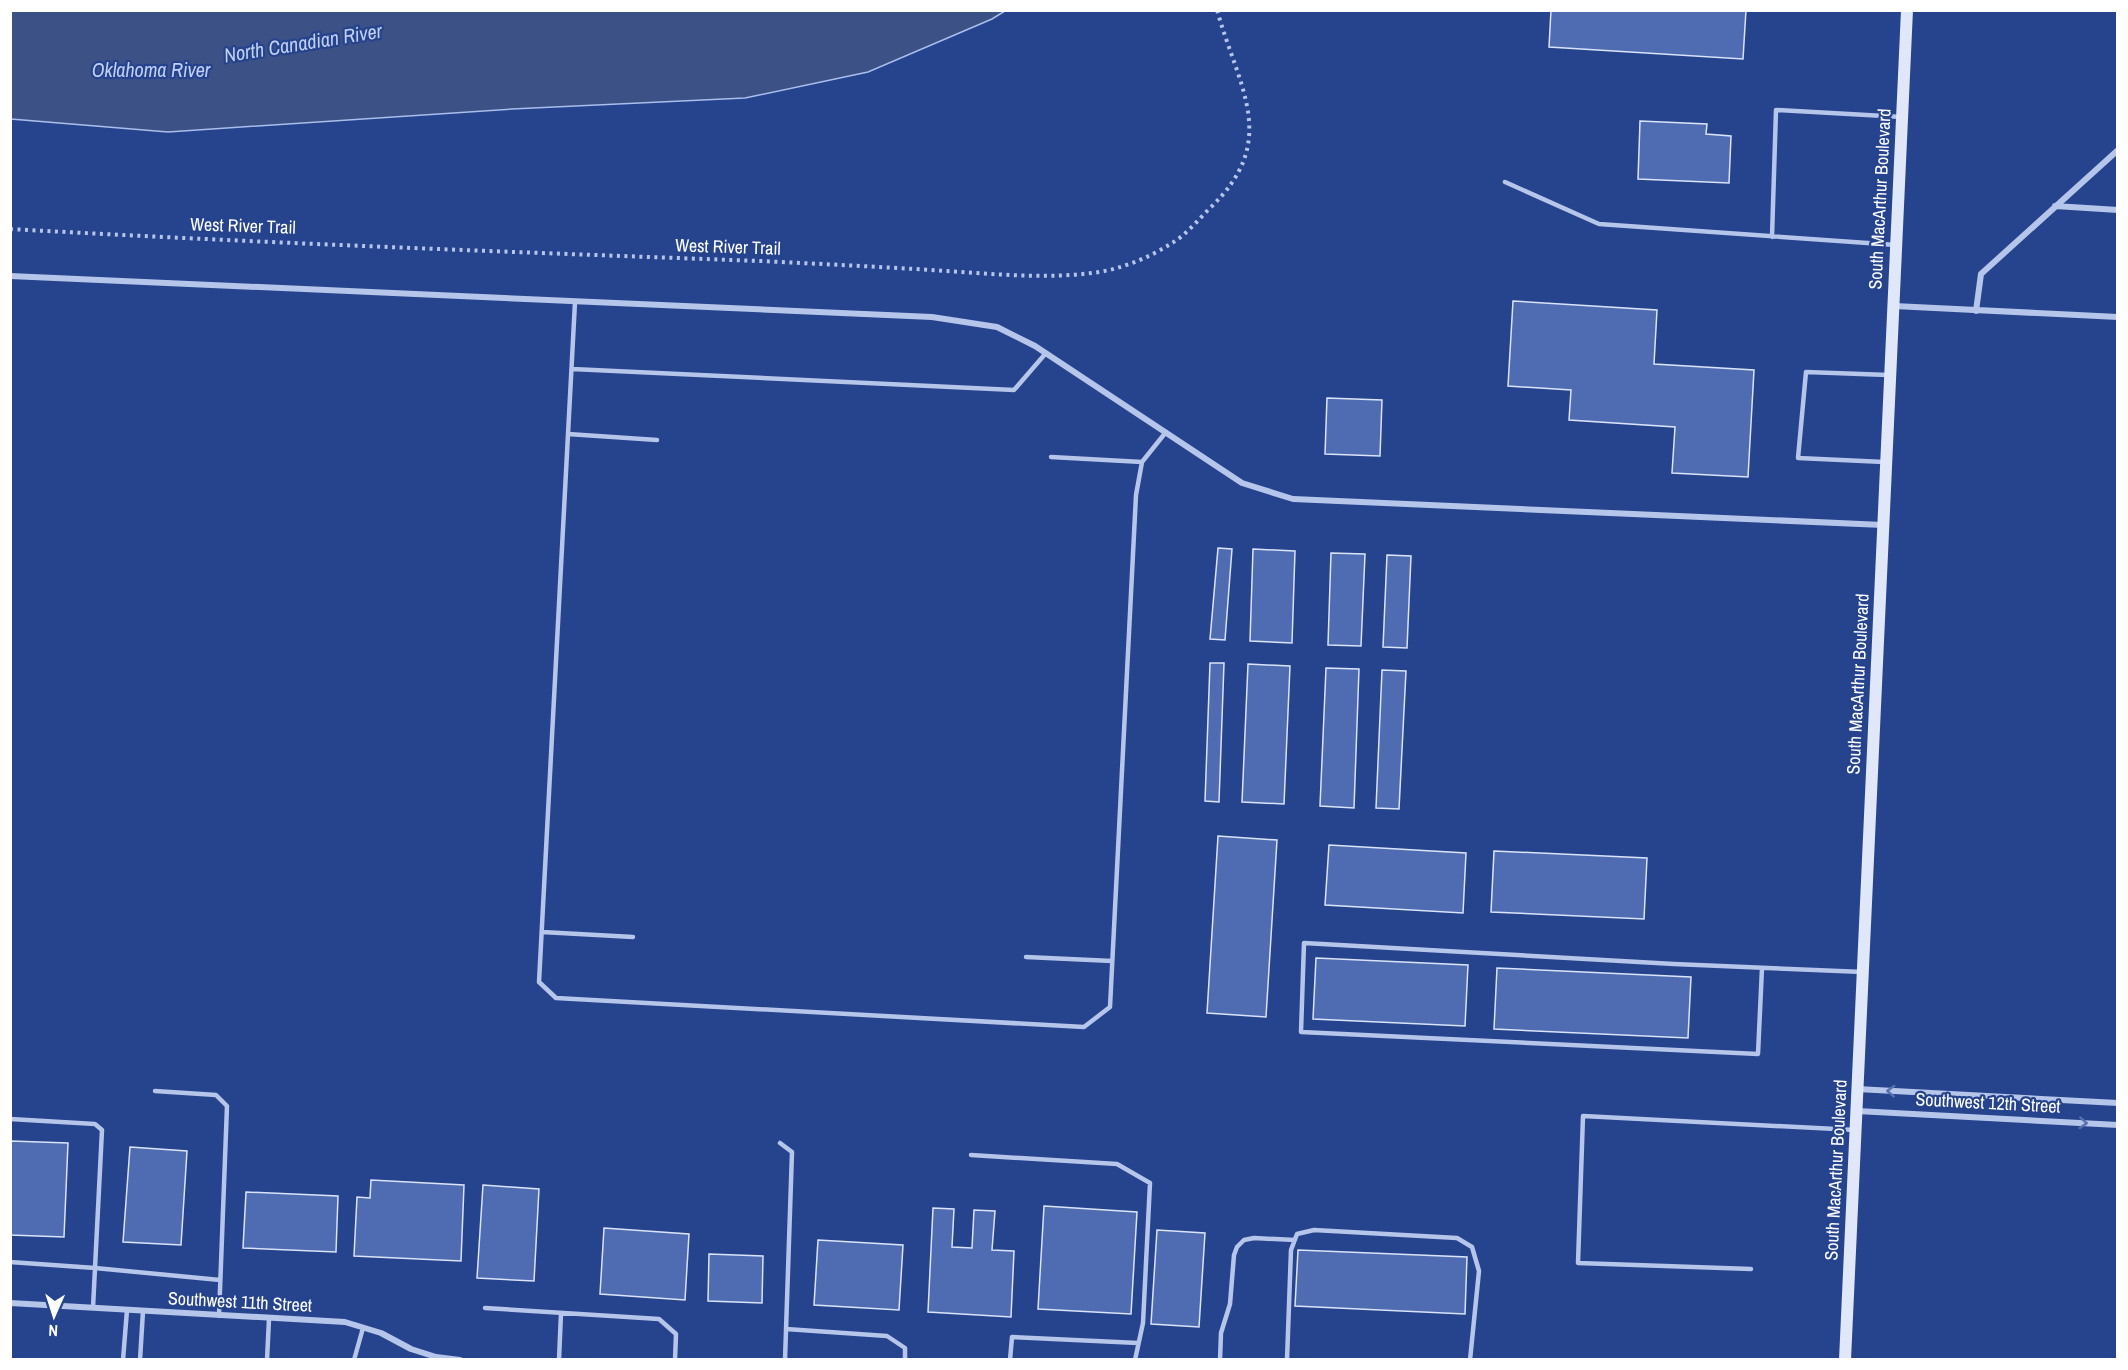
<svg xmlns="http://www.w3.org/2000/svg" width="2128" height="1370" viewBox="0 0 2128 1370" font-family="'Archivo Narrow',sans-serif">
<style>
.water{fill:#3c5287;stroke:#aabeeb;stroke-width:1.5}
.building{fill:#4f6cb3;stroke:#dae3f8;stroke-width:1.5}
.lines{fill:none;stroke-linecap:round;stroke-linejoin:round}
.path{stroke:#b6c5ea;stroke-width:4;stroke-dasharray:3 4.5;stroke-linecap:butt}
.service{stroke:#b6c5ea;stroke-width:4.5}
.minor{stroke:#b6c5ea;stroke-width:6}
.secondary{stroke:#e0e7f9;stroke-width:12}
.oneway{stroke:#5870ae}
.labels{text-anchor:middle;stroke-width:4.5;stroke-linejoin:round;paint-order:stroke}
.street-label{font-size:18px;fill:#fff;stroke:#26438d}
.water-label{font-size:20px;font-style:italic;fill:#c1d0f1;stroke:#26438d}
</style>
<rect width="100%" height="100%" fill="#26438d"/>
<!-- water -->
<path class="water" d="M 10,11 L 11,10 L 1005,11 L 992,19 L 868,72 L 745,98 L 512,109 L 168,132 L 11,119 Z"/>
<!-- building -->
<path class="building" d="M 1551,10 L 1746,10 L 1743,59 L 1549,47 Z
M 1640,121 L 1707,124 L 1706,134 L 1731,136 L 1729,183 L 1638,179 Z
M 1513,301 L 1657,310 L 1654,364 L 1754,370 L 1748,477 L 1672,473 L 1675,427 L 1569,420 L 1571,390 L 1508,386 Z
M 1327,398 L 1382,400 L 1380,456 L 1325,454 Z
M 1218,548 L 1232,549 L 1225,640 L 1210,639 Z
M 1253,549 L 1295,551 L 1292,643 L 1250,641 Z
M 1331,553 L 1365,554 L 1361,646 L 1328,645 Z
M 1387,555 L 1411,556 L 1407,648 L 1383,647 Z
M 1210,663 L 1224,663 L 1219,802 L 1205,801 Z
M 1248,664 L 1290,666 L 1284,804 L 1242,802 Z
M 1326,668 L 1359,669 L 1354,808 L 1320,806 Z
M 1382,670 L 1406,671 L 1399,809 L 1376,808 Z
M 1218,836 L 1277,840 L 1266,1017 L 1207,1013 Z
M 1329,845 L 1466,853 L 1463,913 L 1325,905 Z
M 1494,851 L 1647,858 L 1644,919 L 1491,912 Z
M 1316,958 L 1468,965 L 1465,1026 L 1313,1019 Z
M 1497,968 L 1691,977 L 1688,1038 L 1494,1029 Z
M 11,1141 L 68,1143 L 64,1237 L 10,1235 Z
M 130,1147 L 187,1151 L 181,1245 L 123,1242 Z
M 371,1180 L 464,1185 L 461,1261 L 354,1256 L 357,1197 L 370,1198 Z
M 483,1185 L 539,1189 L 534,1281 L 477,1278 Z
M 246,1192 L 338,1196 L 336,1252 L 243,1248 Z
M 1044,1206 L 1137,1212 L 1131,1314 L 1038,1309 Z
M 933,1208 L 954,1209 L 952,1247 L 972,1248 L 974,1210 L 995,1211 L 992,1250 L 1014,1251 L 1011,1317 L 928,1312 Z
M 604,1228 L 689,1234 L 685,1300 L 600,1294 Z
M 1157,1230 L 1205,1233 L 1199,1327 L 1151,1324 Z
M 818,1240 L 903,1245 L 899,1310 L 814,1305 Z
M 1298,1250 L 1467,1257 L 1465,1314 L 1295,1306 Z
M 709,1254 L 763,1256 L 762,1303 L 708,1301 Z"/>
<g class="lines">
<!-- path -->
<path class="path" d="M 10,229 C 260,243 510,252 760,261 C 823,264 885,267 947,271 C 995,274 1044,279 1092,273 C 1119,270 1149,258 1172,243 C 1186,235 1198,220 1209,209 C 1281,141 1239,89 1217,10"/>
<!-- service -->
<path class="service" d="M 1505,182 L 1599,224 L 1896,245
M 1772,237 L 1776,110 L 1902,117
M 575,302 L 539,982 L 556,998 L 1084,1027 L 1110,1007 L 1136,495 L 1142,462 L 1166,432
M 572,369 L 1014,390 L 1046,353
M 568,434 L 657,440
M 1051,457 L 1142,462
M 1884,462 L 1798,458 L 1806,372 L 1888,375
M 542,932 L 633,937
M 1026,957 L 1112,961
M 1762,968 L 1758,1054 L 1301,1032 L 1304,943 L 1674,964 L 1863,972
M 155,1091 L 216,1095 L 227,1106 L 219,1316
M 10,1119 L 95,1124 L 102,1130 L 95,1268 L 220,1280
M 780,1143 L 792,1152 L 785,1360
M 971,1155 L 1117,1164 L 1150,1183 L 1143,1323 L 1135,1360
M 10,1262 L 95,1268 L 93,1308
M 1751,1269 L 1578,1263 L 1583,1116 L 1855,1130
M 485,1308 L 659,1319 L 676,1334 L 675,1360
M 786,1329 L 887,1336 L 905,1348 L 905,1360
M 123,1360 L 127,1310
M 140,1360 L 143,1311
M 267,1360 L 269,1319
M 354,1360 L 363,1328
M 559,1360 L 561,1313
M 1010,1360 L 1012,1337 L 1138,1343
M 1220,1360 L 1221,1333 L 1230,1304 L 1234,1255 L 1237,1247 L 1244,1240 L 1254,1238 L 1295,1240
M 1287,1360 L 1291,1250 L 1297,1234 L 1314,1230 L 1457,1238 L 1472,1247 L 1479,1271 L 1470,1360"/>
<!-- minor -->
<path class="minor" d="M 2055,206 L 2118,210
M 10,276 L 932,317 L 997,327 L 1035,346 L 1242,483 L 1293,499 L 1883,525
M 1894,306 L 2118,317
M 1976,311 L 1981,274 L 2118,150
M 1857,1089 L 2118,1103
M 1857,1111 L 2118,1125
M 10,1303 L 345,1322 L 381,1333 L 411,1349 L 436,1357 L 460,1360"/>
<!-- secondary -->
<path class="secondary" d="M 1845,1360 L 1907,10"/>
</g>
<!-- one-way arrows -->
<defs><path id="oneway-chevron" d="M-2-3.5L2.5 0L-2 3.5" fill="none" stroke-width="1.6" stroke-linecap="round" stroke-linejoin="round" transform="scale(1.5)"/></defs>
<g class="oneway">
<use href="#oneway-chevron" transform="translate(1891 1091) rotate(-177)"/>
<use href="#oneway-chevron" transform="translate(2083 1123) rotate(3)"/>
</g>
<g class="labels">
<!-- street labels -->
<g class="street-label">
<text transform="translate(1880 199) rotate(-87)" y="6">South MacArthur Boulevard</text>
<text transform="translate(243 226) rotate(2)" y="6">West River Trail</text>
<text transform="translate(728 247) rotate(2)" y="6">West River Trail</text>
<text transform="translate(1858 684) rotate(-87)" y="6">South MacArthur Boulevard</text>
<text transform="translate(1988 1103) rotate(3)" y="6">Southwest 12th Street</text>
<text transform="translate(1836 1170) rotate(-87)" y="6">South MacArthur Boulevard</text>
<text transform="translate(240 1302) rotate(3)" y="6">Southwest 11th Street</text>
</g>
<!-- water labels -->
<g class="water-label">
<text transform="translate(303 43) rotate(-9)" y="7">North Canadian River</text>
<text x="151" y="77">Oklahoma River</text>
</g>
</g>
<!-- border -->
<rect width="2128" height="1370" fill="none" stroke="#ffffff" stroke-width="24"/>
<!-- north arrow -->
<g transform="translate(54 1316) rotate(183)" stroke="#26438d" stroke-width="4.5" paint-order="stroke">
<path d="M0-4.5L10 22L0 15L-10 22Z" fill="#ffffff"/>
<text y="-9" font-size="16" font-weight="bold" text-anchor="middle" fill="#ffffff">N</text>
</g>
</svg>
